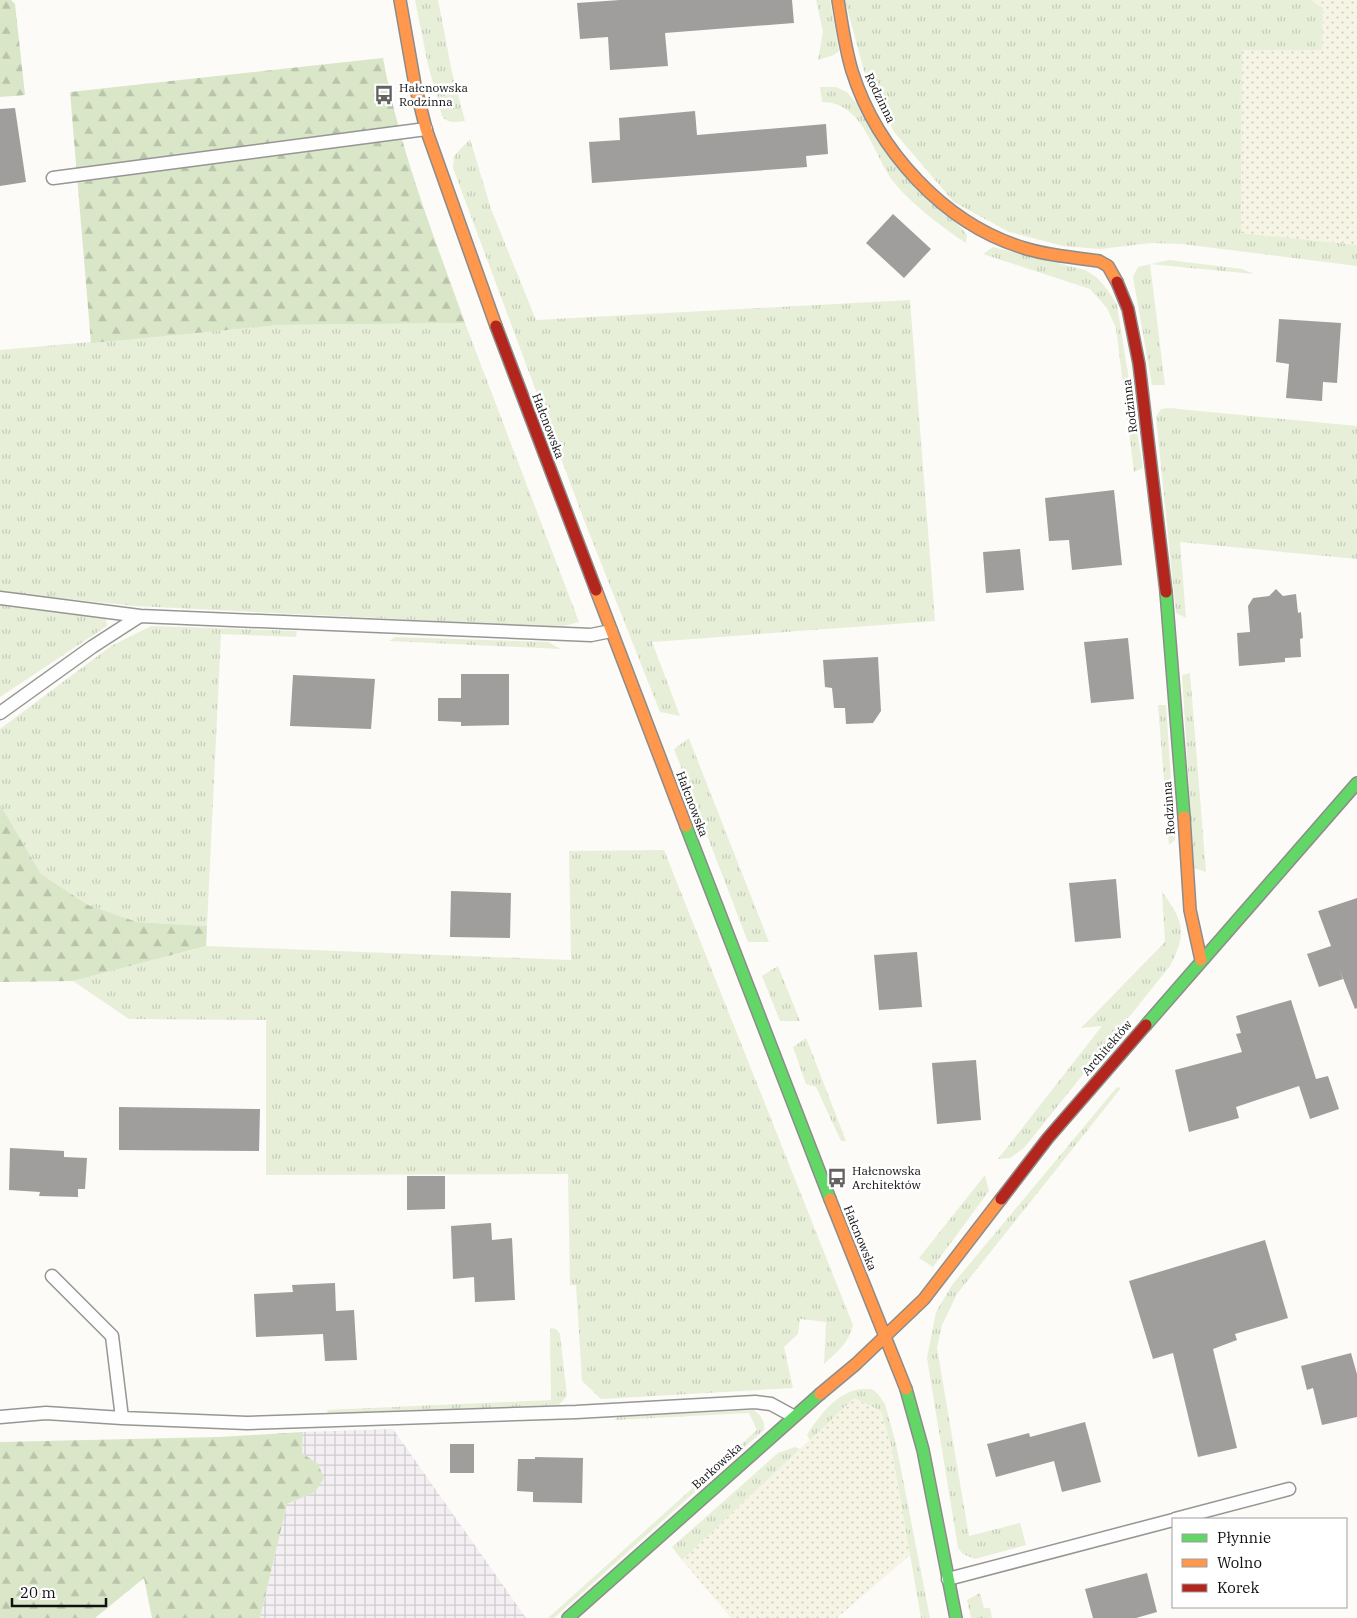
<svg xmlns="http://www.w3.org/2000/svg" width="1357" height="1618" viewBox="0 0 1357 1618" font-family="'IBM Plex Serif',serif">
<style>
.industrial{fill:url(#industrial-grid)}
.farmland{fill:url(#farmland-dots)}
.grass{fill:url(#grass-tufts)}
.forest{fill:url(#forest-firs)}
.building{fill:#a09e9c}
.lines{fill:none;stroke-linecap:round;stroke-linejoin:round}
.lane-casing{stroke:#969694;stroke-width:15}
.fast-casing{stroke:#8d8c8b;stroke-width:14}
.slow-casing{stroke:#8d8c8b;stroke-width:14}
.jam-casing{stroke:#8d8c8b;stroke-width:14}
.lane{stroke:#fffefe;stroke-width:12}
.fast{stroke:#63d668;stroke-width:11}
.slow{stroke:#ff974d;stroke-width:11}
.jam{stroke:#b3261e;stroke-width:11}
.labels{text-anchor:middle;stroke-width:5;stroke-linejoin:round;paint-order:stroke}
.poi-label{font-size:12px;fill:#101010;stroke:#fff;text-anchor:start}
.street-label{font-size:12px;fill:#101010;stroke:#fff}
</style>
<defs>
<pattern id="industrial-grid" width="8" height="8" patternUnits="userSpaceOnUse" patternTransform="scale(1.25)"><rect width="8" height="8" fill="#f3eff2"/><path d="M0 4h8M4 0v8" fill="none" stroke="#cfccce"/></pattern>
<pattern id="farmland-dots" width="8" height="8" patternUnits="userSpaceOnUse" patternTransform="scale(1.25)"><rect width="8" height="8" fill="#f6f4e5"/><path d="M2 2h.1M6 6h.1" fill="none" stroke="#d2d0c3" stroke-width="1.8" stroke-linecap="round"/></pattern>
<pattern id="grass-tufts" width="24" height="20" patternUnits="userSpaceOnUse" patternTransform="scale(1.25)"><rect width="24" height="20" fill="#e7efd9"/><path d="M3 7l-1-3M5 7V3M7 7l1-3M15 17l-1-3M17 17v-4M19 17l1-3" fill="none" stroke="#c5ccb9"/></pattern>
<pattern id="forest-firs" width="22" height="20" patternUnits="userSpaceOnUse" patternTransform="scale(1.25)"><rect width="22" height="20" fill="#d9e6c8"/><path d="M5 1l3.5 6h-7zM16 11l3.5 6h-7z" fill="#b9c4ab"/></pattern>
</defs>
<rect width="100%" height="100%" fill="#fcfbf7"/>
<!-- industrial -->
<path class="industrial" d="M 393,1429 L 526,1618 L 260,1618 L 287,1504 L 315,1492 L 317,1464 L 302,1453 L 303,1432 Z"/>
<!-- farmland -->
<path class="farmland" d="M 1311,0 L 1357,0 L 1357,245 L 1241,233 L 1242,50 L 1322,50 L 1323,8 Z
M 854,1398 L 881,1411 L 891,1445 L 910,1555 L 837,1618 L 731,1618 L 682,1560 Z"/>
<!-- grass -->
<path class="grass" d="M 415,0 L 438,0 L 452,72 L 465,121 C 455,122 448,124 442,116 L 428,65 Z
M 816,0 L 830,0 L 839,51 L 834,55 L 818,60 L 823,32 Z
M 845,0 L 1311,0 L 1323,8 L 1322,50 L 1242,50 L 1241,233 L 1357,245 L 1357,266 L 1182,244 L 1152,243 L 1100,249 L 1063,246 L 1009,232 L 954,202 L 894,132 L 865,75 Z
M 820,87 L 836,87 L 847,92 L 967,235 L 966,243 C 944,229 908,201 893,181 C 872,153 864,102 822,102 Z
M 470,139 L 491,209 L 536,320 L 910,300 L 935,621 L 652,642 L 680,716 L 660,712 L 584,520 L 453,168 L 454,156 Z
M 993,247 L 1085,270 C 1101,278 1108,290 1117,305 L 1143,468 L 1134,472 L 1116,328 L 1107,308 L 1090,289 L 983,254 Z
M 1169,260 L 1242,269 L 1254,274 L 1150,264 L 1165,385 L 1152,385 L 1133,277 L 1138,267 Z
M 465,323 L 579,622 L 560,627 L 135,606 L 0,592 L 0,350 L 280,325 Z
M 1168,408 L 1357,426 L 1357,559 L 1180,542 L 1186,618 L 1176,613 L 1156,417 L 1161,409 Z
M 0,605 L 106,618 L 107,626 L 0,697 Z
M 151,626 L 297,631 L 296,637 L 221,634 L 207,926 L 137,922 L 88,905 L 41,874 L 0,804 L 0,729 L 111,646 Z
M 395,637 L 548,642 L 561,649 L 389,641 Z
M 1190,673 L 1206,872 L 1194,868 L 1182,675 Z
M 1158,705 L 1166,705 L 1175,840 L 1169,845 Z
M 689,738 L 690,741 L 769,942 L 748,942 L 674,749 Z
M 664,850 L 853,1325 C 849,1343 837,1352 824,1364 L 826,1322 L 800,1319 L 798,1334 L 784,1347 L 793,1388 L 601,1399 L 582,1381 L 576,1285 L 570,1285 L 568,1174 L 266,1175 L 266,1020 L 129,1019 L 73,981 L 206,946 L 571,960 L 569,851 Z
M 1162,892 C 1184,921 1187,934 1170,966 L 1024,1148 L 1010,1158 L 998,1159 L 1102,1026 L 1081,1028 L 1165,942 Z
M 778,966 L 800,1021 L 780,1021 L 762,976 Z
M 806,1038 L 810,1048 L 846,1141 L 841,1141 L 816,1087 L 806,1084 L 793,1047 Z
M 1117,1087 L 1121,1088 L 957,1294 L 942,1325 L 937,1348 L 969,1536 L 1020,1523 L 1026,1545 L 975,1559 L 963,1554 L 958,1548 L 927,1358 L 936,1312 L 952,1285 Z
M 985,1175 L 989,1191 L 933,1267 L 919,1258 Z
M 550,1328 L 556,1329 L 560,1334 L 567,1396 L 559,1405 L 328,1414 L 327,1410 L 551,1400 Z
M 863,1389 L 872,1389 L 878,1394 L 885,1404 L 896,1444 L 930,1618 L 921,1618 L 891,1445 L 881,1411 L 854,1398 L 810,1440 L 807,1435 C 819,1416 838,1390 863,1389 Z
M 754,1410 C 761,1416 765,1420 764,1430 L 554,1618 L 548,1618 L 757,1430 L 749,1413 L 615,1420 L 617,1417 Z
M 795,1447 L 800,1449 L 682,1560 L 672,1547 L 778,1453 Z
M 980,1593 L 984,1608 L 990,1608 L 992,1618 L 971,1618 L 967,1600 Z"/>
<!-- forest -->
<path class="forest" d="M 0,0 L 11,0 L 15,4 L 25,95 L 0,97 Z
M 383,58 C 399,149 434,236 465,323 L 280,325 L 91,343 L 70,92 Z
M 0,804 L 41,874 L 88,905 L 137,922 L 207,926 L 206,946 L 73,981 L 0,982 Z
M 303,1432 L 302,1453 L 318,1464 L 324,1478 L 315,1492 L 287,1504 L 260,1618 L 152,1618 L 144,1578 L 95,1618 L 0,1618 L 0,1442 L 219,1437 Z"/>
<!-- building -->
<path class="building" d="M 620,0 L 792,0 L 794,23 L 665,33 L 668,66 L 610,70 L 608,37 L 580,39 L 577,3 Z
M 15,108 L 26,182 L 0,186 L 0,109 Z
M 695,111 L 697,135 L 826,124 L 828,154 L 806,156 L 807,167 L 592,183 L 589,142 L 620,140 L 619,118 Z
M 893,214 L 931,249 L 904,278 L 866,243 Z
M 1279,319 L 1341,323 L 1337,383 L 1323,382 L 1322,401 L 1286,398 L 1289,364 L 1276,362 Z
M 1114,490 L 1122,565 L 1072,570 L 1069,540 L 1049,541 L 1045,498 Z
M 1020,549 L 1024,590 L 986,593 L 983,552 Z
M 1276,589 L 1283,596 L 1296,594 L 1298,613 L 1301,612 L 1303,638 L 1300,639 L 1301,657 L 1285,658 L 1285,662 L 1239,666 L 1237,633 L 1250,632 L 1248,606 L 1253,598 L 1269,596 Z
M 1128,638 L 1134,699 L 1091,703 L 1084,642 Z
M 878,657 L 881,711 L 873,723 L 846,724 L 845,708 L 834,708 L 832,688 L 825,687 L 823,660 Z
M 461,674 L 509,674 L 509,725 L 461,726 L 461,722 L 438,721 L 438,698 L 461,698 Z
M 293,675 L 375,679 L 371,729 L 290,726 Z
M 1116,879 L 1121,938 L 1075,942 L 1069,883 Z
M 451,891 L 511,893 L 510,938 L 450,937 Z
M 1357,898 L 1357,1008 L 1355,1009 L 1339,968 L 1343,979 L 1319,987 L 1307,954 L 1331,946 L 1318,911 Z
M 917,952 L 922,1007 L 879,1010 L 874,955 Z
M 1291,1000 L 1316,1079 L 1328,1076 L 1339,1109 L 1310,1119 L 1299,1086 L 1236,1107 L 1239,1118 L 1189,1132 L 1175,1070 L 1242,1052 L 1236,1034 L 1241,1033 L 1236,1016 Z
M 976,1060 L 981,1120 L 937,1124 L 932,1063 Z
M 119,1107 L 260,1109 L 259,1151 L 119,1150 Z
M 10,1148 L 64,1151 L 64,1157 L 87,1158 L 85,1189 L 78,1189 L 78,1197 L 39,1196 L 40,1192 L 9,1190 Z
M 407,1176 L 445,1176 L 445,1209 L 407,1210 Z
M 491,1223 L 492,1240 L 512,1238 L 515,1300 L 475,1302 L 474,1277 L 453,1279 L 451,1226 Z
M 1265,1240 L 1288,1318 L 1235,1334 L 1237,1340 L 1213,1349 L 1237,1448 L 1198,1457 L 1173,1353 L 1153,1359 L 1129,1281 Z
M 335,1283 L 336,1311 L 354,1310 L 357,1360 L 325,1361 L 323,1334 L 256,1337 L 254,1294 L 293,1292 L 292,1285 Z
M 1351,1353 L 1357,1374 L 1357,1417 L 1322,1425 L 1313,1388 L 1307,1390 L 1301,1366 Z
M 1085,1422 L 1101,1482 L 1062,1492 L 1054,1461 L 996,1477 L 987,1444 L 1029,1433 L 1030,1437 Z
M 450,1444 L 474,1444 L 474,1473 L 450,1473 Z
M 535,1457 L 583,1458 L 582,1503 L 533,1502 L 533,1492 L 517,1491 L 518,1459 L 535,1459 Z
M 1147,1573 L 1157,1612 L 1136,1618 L 1093,1618 L 1085,1589 Z"/>
<g class="lines">
<defs>
<path id="lane" d="M 53,178 L 426,129
M 0,598 L 140,616 L 591,635 L 611,631
M 0,713 L 92,647 L 140,616
M 52,1276 L 112,1336 L 122,1418 L 247,1423 L 576,1412 L 755,1402 L 771,1404 L 793,1416
M 0,1417 L 46,1413 L 122,1418
M 1175,1519 L 1289,1489
M 948,1579 L 1173,1520"/>
<path id="fast" d="M 1166,592 L 1184,817
M 686,826 L 830,1199
M 1146,1025 L 1357,783
M 906,1389 L 923,1450 L 956,1618
M 568,1618 L 820,1394"/>
<path id="slow" d="M 400,0 L 415,85 L 426,129 L 496,326
M 838,0 C 842,24 845,48 852,71 C 877,150 944,224 1024,248 C 1048,256 1074,257 1099,261 L 1108,266 L 1117,282
M 596,590 L 686,826
M 1184,817 L 1190,910 L 1201,960
M 830,1199 L 906,1389
M 820,1394 L 856,1364 L 924,1299 L 1001,1199"/>
<path id="jam" d="M 1117,282 L 1128,309 L 1139,364 L 1166,592
M 496,326 L 596,590
M 1001,1199 L 1048,1138 L 1146,1025"/>
</defs>
<!-- lane casing -->
<use href="#lane" class="lane-casing"/>
<!-- fast casing -->
<use href="#fast" class="fast-casing"/>
<!-- slow casing -->
<use href="#slow" class="slow-casing"/>
<!-- jam casing -->
<use href="#jam" class="jam-casing"/>
<!-- lane -->
<use href="#lane" class="lane"/>
<!-- fast -->
<use href="#fast" class="fast"/>
<!-- slow -->
<use href="#slow" class="slow"/>
<!-- jam -->
<use href="#jam" class="jam"/>
</g>
<!-- icons -->
<defs>
<symbol id="bus-bare" viewBox="-9 -9 18 18"><path d="M-5-6H5V4H4V6H2V4H-2V6H-4V4H-5ZM-3.5-4V0h7V-4ZM-3.5 1.2v1.5H-2V1.2ZM2 1.2v1.5H3.5V1.2Z" fill="#636261" stroke="#fff" stroke-width="2.5" paint-order="stroke"/></symbol>
</defs>
<g fill-rule="evenodd">
<use href="#bus-bare" x="370" y="81" width="28" height="28"/>
<use href="#bus-bare" x="823" y="1164" width="28" height="28"/>
</g>
<g class="labels">
<!-- poi labels -->
<g class="poi-label">
<text x="399" y="92">Hałcnowska<tspan x="399" dy="14">Rodzinna</tspan></text>
<text x="852" y="1175">Hałcnowska<tspan x="852" dy="14">Architektów</tspan></text>
</g>
<!-- street labels -->
<g class="street-label">
<text transform="translate(880 98) rotate(64)" y="4">Rodzinna</text>
<text transform="translate(1130 406) rotate(-97)" y="4">Rodzinna</text>
<text transform="translate(548 426) rotate(69)" y="4">Hałcnowska</text>
<text transform="translate(692 804) rotate(69)" y="4">Hałcnowska</text>
<text transform="translate(1169 808) rotate(-94)" y="4">Rodzinna</text>
<text transform="translate(1107 1048) rotate(-49)" y="4">Architektów</text>
<text transform="translate(860 1238) rotate(68)" y="4">Hałcnowska</text>
<text transform="translate(717 1466) rotate(-42)" y="4">Barkowska</text>
</g>
</g>
<!-- legend -->
<rect x="1172" y="1518" width="175" height="90" fill="#ffffff" stroke="#9f9f9f"/>
<rect x="1182" y="1534" width="25" height="8" fill="#63d668" stroke="#9f9f9f"/>
<text x="1217" y="1543" font-size="15" fill="#101010">Płynnie</text>
<rect x="1182" y="1559" width="25" height="8" fill="#ff974d" stroke="#9f9f9f"/>
<text x="1217" y="1568" font-size="15" fill="#101010">Wolno</text>
<rect x="1182" y="1584" width="25" height="8" fill="#b3261e" stroke="#9f9f9f"/>
<text x="1217" y="1593" font-size="15" fill="#101010">Korek</text>
<!-- scale -->
<path d="M12 1598v8h94v-8" fill="none" stroke="#101010" stroke-width="2.5"/>
<text x="20" y="1598" font-size="15" fill="#101010" stroke="#ffffff" stroke-width="4" paint-order="stroke">20 m</text>
</svg>
